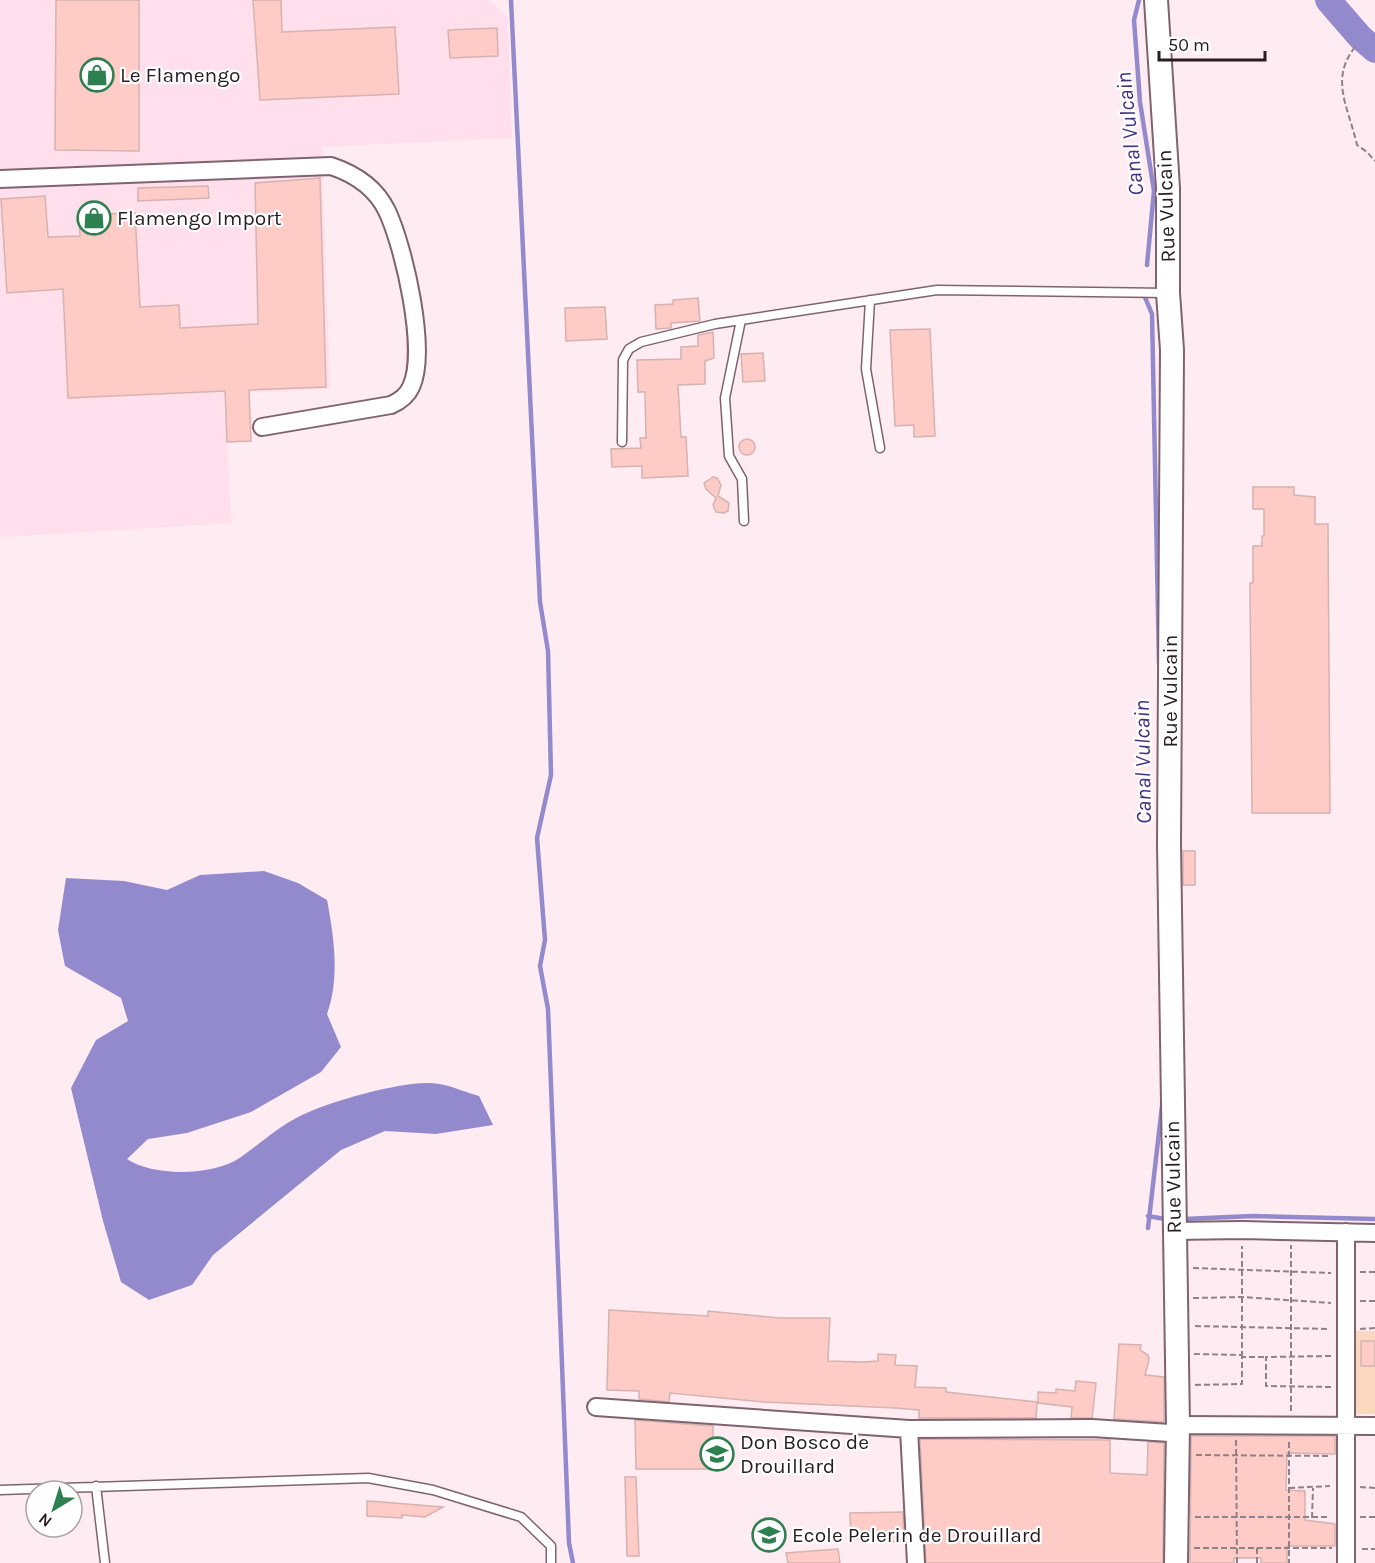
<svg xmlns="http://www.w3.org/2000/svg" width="1375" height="1563" viewBox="0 0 1375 1563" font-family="Karla,sans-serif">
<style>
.built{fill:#ffdfeb}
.green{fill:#fad8c0}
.water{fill:#928acc}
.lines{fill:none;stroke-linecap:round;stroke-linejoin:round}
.stream{stroke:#928acc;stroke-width:4.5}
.river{stroke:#928acc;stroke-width:26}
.building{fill:#fecbc6;stroke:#d4b3b0;stroke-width:1.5}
.lane-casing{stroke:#7f636e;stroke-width:11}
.street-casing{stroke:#7f636e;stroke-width:20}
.secondary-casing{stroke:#7f636e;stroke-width:26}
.path{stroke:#908186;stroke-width:2;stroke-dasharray:6 3;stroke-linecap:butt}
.lane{stroke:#fff;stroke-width:8}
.street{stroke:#fff;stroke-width:16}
.secondary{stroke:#fff;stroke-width:22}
.labels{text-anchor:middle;stroke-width:4.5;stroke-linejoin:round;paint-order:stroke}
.poi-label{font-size:21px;fill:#281d21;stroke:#fefefe;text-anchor:start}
.street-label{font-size:21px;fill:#281d21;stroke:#fefefe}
.water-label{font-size:22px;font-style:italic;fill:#433281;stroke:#fefefe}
</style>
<rect width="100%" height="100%" fill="#ffebf2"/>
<!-- built -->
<path class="built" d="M 0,0 L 489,0 L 508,17 L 512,138 L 322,147 L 330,389 L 223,394 L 232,523 L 0,537 Z"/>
<!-- green -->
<path class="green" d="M 1356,1331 L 1375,1331 L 1375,1414 L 1355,1414 Z"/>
<!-- water -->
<path class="water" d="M 264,871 L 298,883 L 327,900 C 334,937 340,978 327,1014 L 341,1047 L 321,1072 L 251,1112 L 187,1133 L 148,1139 L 127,1159 C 153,1177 215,1176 241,1157 C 261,1143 279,1126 302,1115 C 331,1101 399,1082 430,1083 C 446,1083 464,1092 479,1096 L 493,1125 L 436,1134 L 385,1131 L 341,1150 L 213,1255 L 192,1285 L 149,1300 L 121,1282 L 103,1221 L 71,1088 L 96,1040 L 128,1021 L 121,998 L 65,966 L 58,930 L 66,878 L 124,881 L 167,890 L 200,875 Z"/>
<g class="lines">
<!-- stream -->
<path class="stream" d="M 511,0 L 540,602 L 548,651 L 551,775 L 537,838 L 545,940 L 540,966 L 548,1009 L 569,1543 L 573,1563
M 1139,0 L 1134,20 L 1140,102 L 1154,191 L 1147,265
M 1144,295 L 1152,314 L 1159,663
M 1148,1216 L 1165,1219
M 1184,1219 L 1253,1216 L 1375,1219
M 1148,1228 L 1162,1106"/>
<!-- river -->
<path class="river" d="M 1328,0 L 1360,37 L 1375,50"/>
</g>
<!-- building -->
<path class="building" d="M 56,0 L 139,0 L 139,151 L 55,150 Z
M 253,0 L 281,0 L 282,32 L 395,27 L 399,94 L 260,100 Z
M 497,28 L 498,56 L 450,58 L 448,30 Z
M 320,178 L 326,387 L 249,390 L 251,441 L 227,442 L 225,391 L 68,398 L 63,289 L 7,293 L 1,199 L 45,196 L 48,237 L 80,236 L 79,215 L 135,213 L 140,307 L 179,305 L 180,328 L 258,324 L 255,183 Z
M 208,186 L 209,198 L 138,201 L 138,188 Z
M 698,298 L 700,321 L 671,323 L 671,328 L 656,329 L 655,305 L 673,304 L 673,300 Z
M 605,307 L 607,339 L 566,341 L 565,308 Z
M 930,329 L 935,436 L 914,437 L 914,425 L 895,426 L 890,330 Z
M 713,332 L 714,358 L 705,361 L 705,384 L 678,385 L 681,437 L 686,437 L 688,476 L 642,478 L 642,466 L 612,467 L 611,449 L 641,448 L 640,438 L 646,438 L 645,392 L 638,392 L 637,360 L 681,359 L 681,347 L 698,346 L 698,335 Z
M 763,353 L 765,381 L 743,382 L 741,354 Z
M739 447a8 8 0 1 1 16 0a8 8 0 1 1-16 0Z
M 713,477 L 717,478 L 721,485 L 718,496 L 729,503 L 728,511 L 724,513 L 716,512 L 713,505 L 716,498 L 706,489 L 704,483 Z
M 1253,487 L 1294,487 L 1294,495 L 1315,497 L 1315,524 L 1328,524 L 1330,813 L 1252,813 L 1250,583 L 1253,583 L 1253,546 L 1262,546 L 1262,536 L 1264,536 L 1264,509 L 1253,509 Z
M 1183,851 L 1195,851 L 1195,885 L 1183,885 Z
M 609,1310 L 708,1316 L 708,1311 L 780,1318 L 830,1318 L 828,1361 L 863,1362 L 878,1361 L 878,1354 L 896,1355 L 895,1365 L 917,1366 L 915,1387 L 946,1388 L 946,1392 L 1037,1402 L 1036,1418 L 919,1418 L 919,1410 L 895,1408 L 764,1402 L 670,1393 L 669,1402 L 639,1399 L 639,1391 L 607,1390 Z
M 1361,1341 L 1375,1341 L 1375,1366 L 1361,1366 Z
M 1119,1344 L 1141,1345 L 1140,1350 L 1148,1355 L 1149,1360 L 1145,1375 L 1164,1377 L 1164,1422 L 1114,1419 Z
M 1076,1381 L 1096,1383 L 1092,1418 L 1071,1418 L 1072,1407 L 1038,1403 L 1038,1392 L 1056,1393 L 1056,1389 L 1075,1391 Z
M 635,1420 L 713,1426 L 713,1469 L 636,1469 Z
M 1191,1436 L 1335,1436 L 1335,1454 L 1287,1453 L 1286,1490 L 1305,1491 L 1305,1520 L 1335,1524 L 1335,1546 L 1287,1546 L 1287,1563 L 1261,1563 L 1261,1558 L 1234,1558 L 1234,1563 L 1190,1563 Z
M 920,1439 L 1110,1440 L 1110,1473 L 1147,1475 L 1148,1442 L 1164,1443 L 1163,1563 L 926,1563 Z
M 625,1477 L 636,1477 L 639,1556 L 627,1556 Z
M 367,1501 L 382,1502 L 443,1507 L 425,1517 L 402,1515 L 402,1518 L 367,1516 Z
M 903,1512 L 904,1542 L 880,1542 L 880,1538 L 851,1539 L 850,1513 Z
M 838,1549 L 840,1563 L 788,1563 L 786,1553 Z"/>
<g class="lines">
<defs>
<path id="lane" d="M 870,300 L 866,369 L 880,448
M 741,320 L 725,398 L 729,456 L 742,479 L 744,521
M 622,442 L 623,360 L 629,349 L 641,342 L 715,324 L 937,290 L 1168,293
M 96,1486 L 105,1563
M 0,1490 L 368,1478 L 433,1490 L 521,1517 L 551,1546 L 551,1563"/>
<path id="street" d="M 0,179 L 331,166 C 355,174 376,188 387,211 C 404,247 428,351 411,387 C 407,396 400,401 391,405 L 262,427
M 1174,1231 L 1242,1230 L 1375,1233
M 596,1407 L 909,1429 L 1092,1428 L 1170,1433 L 1178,1425 L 1375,1426
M 909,1429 L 916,1563
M 1346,1563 L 1346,1232"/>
<path id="secondary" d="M 1156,0 L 1168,188 L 1168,293 L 1172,350 L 1169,845 L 1178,1425 L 1176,1563"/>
</defs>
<!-- lane casing -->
<use href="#lane" class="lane-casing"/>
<!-- street casing -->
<use href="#street" class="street-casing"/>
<!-- secondary casing -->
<use href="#secondary" class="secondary-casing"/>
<!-- path -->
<path class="path" d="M 1355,47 C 1329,80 1349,108 1357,145 L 1367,152 L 1375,161
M 1193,1268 L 1331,1273
M 1360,1272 L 1375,1272
M 1193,1298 L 1242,1297 L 1331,1303
M 1360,1301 L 1375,1301
M 1195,1326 L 1330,1329
M 1360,1329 L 1375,1328
M 1194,1354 L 1242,1355
M 1242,1357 L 1242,1246
M 1195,1385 L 1242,1384 L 1242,1357 L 1266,1357
M 1331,1387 L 1266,1386 L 1266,1357 L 1331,1356
M 1291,1411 L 1291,1245
M 1236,1440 L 1237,1563
M 1289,1442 L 1289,1563
M 1196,1455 L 1331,1456
M 1360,1487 L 1375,1488
M 1289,1488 L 1330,1486
M 1195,1517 L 1330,1517
M 1360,1517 L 1375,1517
M 1312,1518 L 1313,1488
M 1194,1548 L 1332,1548
M 1257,1548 L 1257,1563
M 1362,1549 L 1375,1549"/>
<!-- lane -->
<use href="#lane" class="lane"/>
<!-- street -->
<use href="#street" class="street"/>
<!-- secondary -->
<use href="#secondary" class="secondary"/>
</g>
<!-- icons -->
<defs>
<symbol id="shop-ring" viewBox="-11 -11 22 22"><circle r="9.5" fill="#fefefe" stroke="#2f8051" stroke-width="1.5"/><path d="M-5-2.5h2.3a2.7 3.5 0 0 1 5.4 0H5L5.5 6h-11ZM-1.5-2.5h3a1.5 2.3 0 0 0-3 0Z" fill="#2f8051"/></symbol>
<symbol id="school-ring" viewBox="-11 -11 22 22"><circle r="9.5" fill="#fefefe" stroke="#2f8051" stroke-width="1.5"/><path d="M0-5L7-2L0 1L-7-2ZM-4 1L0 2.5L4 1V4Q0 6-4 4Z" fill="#2f8051"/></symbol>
</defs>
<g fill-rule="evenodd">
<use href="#shop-ring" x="78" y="56" width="38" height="38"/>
<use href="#shop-ring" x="75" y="199" width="38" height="38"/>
<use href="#school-ring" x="698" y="1435" width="38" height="38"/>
<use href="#school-ring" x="750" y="1516" width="38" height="38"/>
</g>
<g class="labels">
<!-- poi labels -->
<g class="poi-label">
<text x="120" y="82">Le Flamengo</text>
<text x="117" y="225">Flamengo Import</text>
<text x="740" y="1449">Don Bosco de<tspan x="740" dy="24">Drouillard</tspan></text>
<text x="792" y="1542">Ecole Pelerin de Drouillard</text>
</g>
<!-- street labels -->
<g class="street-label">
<text transform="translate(1166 206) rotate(-92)" y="7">Rue Vulcain</text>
<text transform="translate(1170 691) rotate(-90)" y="7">Rue Vulcain</text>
<text transform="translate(1173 1177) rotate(-91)" y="7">Rue Vulcain</text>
</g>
<!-- water labels -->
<g class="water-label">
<text transform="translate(1129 134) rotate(-96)" y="8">Canal Vulcain</text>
<text transform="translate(1142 762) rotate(-91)" y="8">Canal Vulcain</text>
</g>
</g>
<!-- north arrow -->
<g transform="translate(54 1509) rotate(218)"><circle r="28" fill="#fefefe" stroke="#a8a4a6" stroke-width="1.5"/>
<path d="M0-4.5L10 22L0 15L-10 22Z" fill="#2f8051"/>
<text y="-9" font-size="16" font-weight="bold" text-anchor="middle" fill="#281d21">N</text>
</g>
<!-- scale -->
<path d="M1159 51v9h106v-9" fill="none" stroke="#281d21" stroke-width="3"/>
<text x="1168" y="51" font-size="18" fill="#281d21" stroke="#fefefe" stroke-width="4.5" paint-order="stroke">50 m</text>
</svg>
